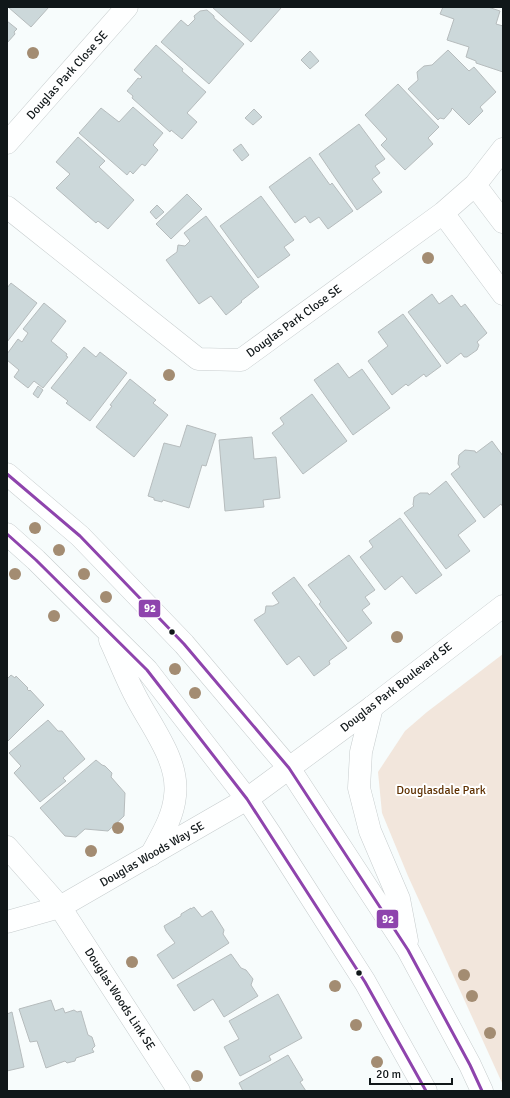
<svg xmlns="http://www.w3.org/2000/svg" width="510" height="1098" viewBox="0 0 510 1098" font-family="Signika,sans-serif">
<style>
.green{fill:#f2e6dc}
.building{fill:#ccd8da;stroke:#b6bcbd}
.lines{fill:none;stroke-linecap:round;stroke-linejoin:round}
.street-casing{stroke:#c7cdce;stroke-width:23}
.secondary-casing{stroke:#c7cdce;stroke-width:23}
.street{stroke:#feffff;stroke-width:22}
.secondary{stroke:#feffff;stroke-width:22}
.bus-1-casing{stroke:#fff;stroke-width:6}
.bus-1{stroke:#8e44ad;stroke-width:3}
.tree{fill:#a38c72}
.bus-dot{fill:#101719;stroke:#fff;stroke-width:1.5}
.labels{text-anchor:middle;stroke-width:4;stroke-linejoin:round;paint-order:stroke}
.street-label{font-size:12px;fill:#101719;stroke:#fff}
.park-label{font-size:12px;fill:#5e3001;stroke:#fff}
.line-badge{stroke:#fff;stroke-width:1.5}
.badge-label{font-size:11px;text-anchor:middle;font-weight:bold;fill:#fff}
</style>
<rect width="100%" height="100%" fill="#f7fcfc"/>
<!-- green -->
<path class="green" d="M 503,654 L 503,1085 L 408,876 L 382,813 L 378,772 L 405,731 L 427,712 Z"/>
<!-- building -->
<path class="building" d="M 8,7 L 49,7 L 31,27 Z
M 212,7 L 280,7 L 281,8 L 251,42 Z
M 443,7 L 488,7 L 500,11 L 496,24 L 503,26 L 503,72 L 476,63 L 476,61 L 466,57 L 469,47 L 447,40 L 454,19 L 440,14 Z
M 207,10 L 214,16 L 214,18 L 244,44 L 209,84 L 161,42 L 181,20 L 188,26 L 195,19 L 194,16 L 200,11 Z
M 7,21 L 17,29 L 14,32 L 15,34 L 7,43 Z
M 156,45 L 183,69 L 182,71 L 206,92 L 187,113 L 197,122 L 182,139 L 171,130 L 170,132 L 132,98 L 133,96 L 127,91 L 138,78 L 140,79 L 142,77 L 134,70 Z
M 448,50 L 469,71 L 474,67 L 496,92 L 480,107 L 483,111 L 469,125 L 452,108 L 451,111 L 444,119 L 440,118 L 438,120 L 408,89 L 418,80 L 417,72 L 424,66 L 432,65 Z
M 310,51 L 319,61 L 310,69 L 301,60 Z
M 398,84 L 439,127 L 428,138 L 433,144 L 405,170 L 381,145 L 387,139 L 365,115 Z
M 133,107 L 163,133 L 153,145 L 158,150 L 145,166 L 142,164 L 133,174 L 130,171 L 127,175 L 79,133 L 101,108 L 119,122 Z
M 254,109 L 262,117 L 253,125 L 245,118 Z
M 359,124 L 385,159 L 375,166 L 380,173 L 372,179 L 382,192 L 357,210 L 319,154 Z
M 78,137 L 105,161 L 99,167 L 134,200 L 108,229 L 98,221 L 96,223 L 56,188 L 70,174 L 56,162 Z
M 241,144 L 249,155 L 242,161 L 233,150 Z
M 310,157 L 330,185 L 332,183 L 353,211 L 328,229 L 319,217 L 310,223 L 305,216 L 295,223 L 269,187 Z
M 187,194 L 202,209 L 171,239 L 156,224 Z
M 261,196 L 294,240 L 284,247 L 290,255 L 258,278 L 220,226 Z
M 157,205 L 164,212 L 156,219 L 150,212 Z
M 206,216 L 259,287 L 241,301 L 242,302 L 226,315 L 211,296 L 199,304 L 166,260 L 177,252 L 178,245 L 185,246 L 190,241 L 184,233 Z
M 11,283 L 37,303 L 7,342 L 7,288 Z
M 432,294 L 439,304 L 452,295 L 461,307 L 465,304 L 487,333 L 477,342 L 479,345 L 477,350 L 467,357 L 464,357 L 461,353 L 447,364 L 408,312 Z
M 44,303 L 66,321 L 51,341 L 67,354 L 66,356 L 68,357 L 43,388 L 34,381 L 28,388 L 14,377 L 19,370 L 7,360 L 7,354 L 18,339 L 22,342 L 28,333 L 23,329 Z
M 403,314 L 441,366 L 426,377 L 424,374 L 408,386 L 406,384 L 392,395 L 368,361 L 388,346 L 378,332 Z
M 84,347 L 96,357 L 100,352 L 127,373 L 90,421 L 66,403 L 68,401 L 51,388 Z
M 338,363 L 349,378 L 362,369 L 390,408 L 353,435 L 314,380 Z
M 130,379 L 156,400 L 153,403 L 168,415 L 134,457 L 96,427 L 112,406 L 110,405 Z
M 38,386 L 43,390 L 38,398 L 33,394 Z
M 312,394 L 347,441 L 303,474 L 272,433 L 284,424 L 280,418 Z
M 187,425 L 216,434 L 206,466 L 202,465 L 189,508 L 163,500 L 162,502 L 154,500 L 154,498 L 148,496 L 164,443 L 180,447 Z
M 252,437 L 254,459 L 276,457 L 280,498 L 263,500 L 264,507 L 225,511 L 219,440 Z
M 492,441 L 503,456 L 503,507 L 501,504 L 484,518 L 451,474 L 460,467 L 458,464 L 459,455 L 465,450 L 475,451 L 476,453 Z
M 446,481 L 476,521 L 458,535 L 470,551 L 446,569 L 404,513 L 414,506 L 413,505 L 414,497 L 420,493 L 428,493 L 429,495 Z
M 400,518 L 442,575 L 416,594 L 402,576 L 385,590 L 360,557 L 373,547 L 369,541 Z
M 349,555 L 375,590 L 365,597 L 370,604 L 362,610 L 372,623 L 348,642 L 319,604 L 321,602 L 308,585 Z
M 294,577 L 347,648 L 329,661 L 330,664 L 314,676 L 299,656 L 287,665 L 254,620 L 265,613 L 266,606 L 273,606 L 279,603 L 272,593 Z
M 11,675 L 15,678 L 16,676 L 28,688 L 27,689 L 29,691 L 30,690 L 44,705 L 7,742 L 7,679 Z
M 48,720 L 58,731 L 62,731 L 85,759 L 63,778 L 66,781 L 40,802 L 14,773 L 21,766 L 9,753 Z
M 96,760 L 102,765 L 105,766 L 112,773 L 111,777 L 125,793 L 124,816 L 108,831 L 85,829 L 76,837 L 65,836 L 40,808 Z
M 194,907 L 202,917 L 211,911 L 212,911 L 224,930 L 223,934 L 229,943 L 173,979 L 157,955 L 175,943 L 166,931 L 164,926 L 181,916 L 181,914 L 191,908 L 191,909 Z
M 231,954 L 241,968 L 246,970 L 253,979 L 251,985 L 258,996 L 224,1017 L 213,999 L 194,1011 L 177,985 Z
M 278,994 L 302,1038 L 269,1056 L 271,1060 L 240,1076 L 224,1047 L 239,1039 L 229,1021 Z
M 51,1000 L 55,1011 L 63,1008 L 65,1013 L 74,1010 L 77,1012 L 81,1011 L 88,1035 L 92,1037 L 95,1046 L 92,1049 L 94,1052 L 76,1058 L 75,1061 L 67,1063 L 65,1061 L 46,1068 L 37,1041 L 30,1042 L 19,1009 Z
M 12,1012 L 24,1067 L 7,1071 L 7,1014 Z
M 288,1055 L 303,1080 L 300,1082 L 306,1091 L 243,1091 L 239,1083 Z"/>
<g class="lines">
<defs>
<path id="street" d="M 7,143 L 127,7
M 475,185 L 503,222
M 7,207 L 198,359 L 241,360 L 443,213 L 475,185 L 503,149
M 443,213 L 503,294
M 7,847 L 60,907 L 179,1091
M 7,922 L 60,907 L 247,799 L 372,707 L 503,606"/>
<path id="secondary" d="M 7,474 L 80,536 L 184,644 L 289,768 L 408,950 L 470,1065 L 482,1091
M 7,534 L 36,560 L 147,670 L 247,799 L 271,835 L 365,982 L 426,1091
M 110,640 C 118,657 125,676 134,693 C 149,724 180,760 175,796 C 173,818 161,836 151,855
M 372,707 L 361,752 L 359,788 L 370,831 L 399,899 L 407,941"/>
</defs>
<!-- street casing -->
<use href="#street" class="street-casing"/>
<!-- secondary casing -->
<use href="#secondary" class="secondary-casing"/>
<!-- street -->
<use href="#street" class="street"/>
<!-- secondary -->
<use href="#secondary" class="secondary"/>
<defs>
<path id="bus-1" d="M 7,474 L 80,536 L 184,644 L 289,768 L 408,950 L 470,1065 L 482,1091
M 7,534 L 36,560 L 147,670 L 247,799 L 365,982 L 426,1091"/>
</defs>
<!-- bus-1 casing -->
<use href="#bus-1" class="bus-1-casing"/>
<!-- bus-1 -->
<use href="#bus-1" class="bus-1"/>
</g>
<!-- trees -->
<g class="tree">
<circle cx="33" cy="53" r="6"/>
<circle cx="428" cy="258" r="6"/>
<circle cx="169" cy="375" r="6"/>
<circle cx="35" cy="528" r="6"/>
<circle cx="59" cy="550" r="6"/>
<circle cx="15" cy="574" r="6"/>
<circle cx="84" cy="574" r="6"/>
<circle cx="106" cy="597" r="6"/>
<circle cx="54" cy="616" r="6"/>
<circle cx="397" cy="637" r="6"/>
<circle cx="175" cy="669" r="6"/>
<circle cx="195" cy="693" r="6"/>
<circle cx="118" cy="828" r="6"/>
<circle cx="91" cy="851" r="6"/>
<circle cx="132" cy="962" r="6"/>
<circle cx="464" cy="975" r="6"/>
<circle cx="335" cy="986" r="6"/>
<circle cx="472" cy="996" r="6"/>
<circle cx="356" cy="1025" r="6"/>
<circle cx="490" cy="1033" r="6"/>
<circle cx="377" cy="1062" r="6"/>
<circle cx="197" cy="1076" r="6"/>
</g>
<!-- markers -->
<g class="bus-dot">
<circle cx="172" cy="632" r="3.5"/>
<circle cx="359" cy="973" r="3.5"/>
</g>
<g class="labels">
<!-- street labels -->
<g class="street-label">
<text transform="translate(67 75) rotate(-48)" y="4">Douglas Park Close SE</text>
<text transform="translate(294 321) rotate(-36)" y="4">Douglas Park Close SE</text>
<text transform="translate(396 687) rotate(-38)" y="4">Douglas Park Boulevard SE</text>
<text transform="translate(152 854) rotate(-30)" y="4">Douglas Woods Way SE</text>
<text transform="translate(120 999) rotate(57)" y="4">Douglas Woods Link SE</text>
</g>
<!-- park labels -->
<g class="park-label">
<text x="441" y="794">Douglasdale Park</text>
</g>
</g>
<g class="line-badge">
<rect x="138" y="599" width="23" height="19" rx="4" fill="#8e44ad"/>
<rect x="376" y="909" width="23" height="20" rx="4" fill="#8e44ad"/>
</g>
<g class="badge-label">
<text x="150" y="612">92</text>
<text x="388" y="923">92</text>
</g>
<!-- border -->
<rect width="510" height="1098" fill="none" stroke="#101719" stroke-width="16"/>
<!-- scale -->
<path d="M370 1078v6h82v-6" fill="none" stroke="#101719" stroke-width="2"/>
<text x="376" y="1078" font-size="12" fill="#101719" stroke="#ffffff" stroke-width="3" paint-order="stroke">20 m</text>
</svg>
